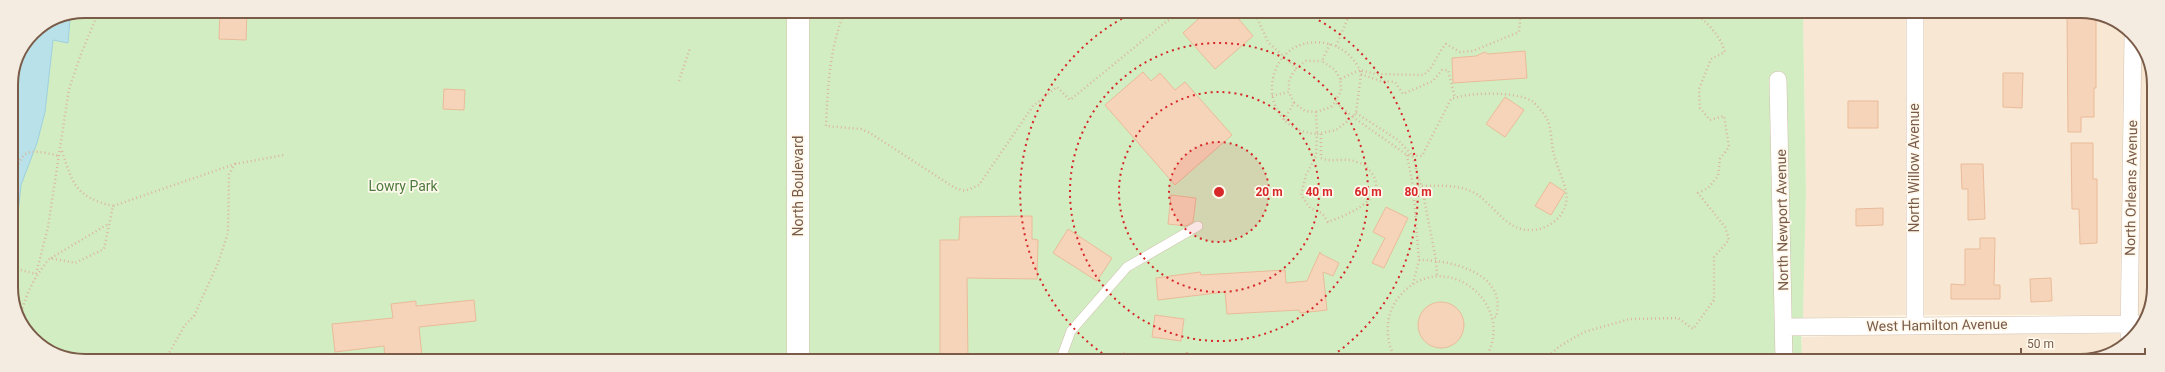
<svg xmlns="http://www.w3.org/2000/svg" width="2165" height="372" viewBox="0 0 2165 372" font-family="Roboto,sans-serif">
<style>
.residential{fill:#f7e7d3}
.green{fill:#d2edc2}
.water{fill:#b8e1ea;stroke:#9dd1dd}
.building{fill:#f6d4ba;stroke:#eabb99}
.lines{fill:none;stroke-linecap:round;stroke-linejoin:round}
.lane-casing{stroke:#d1bdaa;stroke-width:10}
.street-casing{stroke:#d1bdaa;stroke-width:18}
.secondary-casing{stroke:#d7bfaa;stroke-width:23}
.path{stroke:#dbb79d;stroke-width:2.5;stroke-dasharray:1 3;stroke-linecap:butt}
.lane{stroke:#fff;stroke-width:9}
.street{stroke:#fff;stroke-width:17}
.secondary{stroke:#fff;stroke-width:22}
.ring{fill:none;stroke:#d62828;stroke-width:2;stroke-dasharray:2 4}
.labels{text-anchor:middle;stroke-width:3.5;stroke-linejoin:round;paint-order:stroke}
.street-label{font-size:14px;fill:#7a5b48;stroke:#fff9ed}
.park-label{font-size:14px;fill:#4c7a3c;stroke:#fff9ed}
.rim{fill:none;stroke:#7a5b48;stroke-width:2}
.centre{fill:#d62828;stroke:#fff9ed;stroke-width:2}
.ring-label{font-size:12px;text-anchor:middle;font-weight:bold;fill:#d62828;stroke:#fff9ed;stroke-width:3.5;stroke-linejoin:round;paint-order:stroke}
</style>
<rect width="100%" height="100%" fill="#fef5e5"/>
<!-- residential -->
<path class="residential" d="M 1803,12 L 1906,12 L 1906,315 L 1803,318 L 1806,193 Z
M 1923,12 L 2090,12 L 2124,29 L 2120,315 L 1923,315 Z
M 2141,49 L 2153,71 L 2153,297 L 2144,315 L 2138,315 Z
M 1915,334 L 2120,334 L 2121,346 L 2080,361 L 1802,361 L 1802,337 Z"/>
<!-- green -->
<path class="green" d="M 85,11 L 792,11 L 791,361 L 75,360 L 36,342 L 13,306 L 13,260 L 21,185 L 37,143 L 45,112 L 53,40 L 68,43 L 70,19 L 68,14 Z
M 807,11 L 1803,12 L 1806,193 L 1803,318 L 1801,318 L 1802,361 L 807,361 Z"/>
<!-- water -->
<path class="water" d="M 68,14 L 70,19 L 68,43 L 53,40 L 45,112 L 37,143 L 21,185 L 13,260 L 11,85 C 13,76 13,66 17,57 C 24,36 47,19 68,14 Z"/>
<!-- building -->
<path class="building" d="M 220,11 L 247,11 L 246,40 L 219,39 Z
M 1207,11 L 1232,11 L 1253,36 L 1215,69 L 1183,33 Z
M 2067,12 L 2090,12 L 2096,15 L 2096,88 L 2094,88 L 2094,117 L 2081,117 L 2081,132 L 2068,132 Z
M 1525,51 L 1527,78 L 1453,83 L 1452,58 L 1476,56 L 1485,52 L 1488,54 Z
M 1143,72 L 1151,81 L 1160,73 L 1175,90 L 1185,82 L 1232,135 L 1175,185 L 1105,105 Z
M 2003,73 L 2023,73 L 2022,108 L 2003,107 Z
M 444,89 L 465,90 L 464,110 L 443,109 Z
M 1505,97 L 1524,110 L 1505,137 L 1486,124 Z
M 1848,101 L 1878,101 L 1878,128 L 1848,128 Z
M 2071,143 L 2093,143 L 2093,179 L 2097,179 L 2097,243 L 2080,244 L 2079,209 L 2072,209 Z
M 1961,164 L 1983,164 L 1985,219 L 1968,220 L 1968,189 L 1962,189 Z
M 1550,182 L 1565,192 L 1551,215 L 1535,206 Z
M 1171,195 L 1196,198 L 1193,222 L 1186,226 L 1168,224 Z
M 1386,207 L 1408,218 L 1384,268 L 1372,263 L 1385,238 L 1373,232 Z
M 1883,208 L 1883,225 L 1856,226 L 1856,209 Z
M 1032,216 L 1032,239 L 1038,240 L 1037,279 L 967,278 L 968,361 L 940,361 L 940,240 L 959,240 L 960,217 Z
M 1068,229 L 1112,258 L 1097,281 L 1053,253 Z
M 1980,238 L 1995,238 L 1994,285 L 2000,285 L 2000,299 L 1951,299 L 1951,284 L 1965,285 L 1965,249 L 1980,249 Z
M 1320,252 L 1321,254 L 1339,263 L 1333,276 L 1323,272 L 1327,310 L 1300,313 L 1299,310 L 1227,314 L 1225,292 L 1158,300 L 1156,278 L 1200,272 L 1201,275 L 1285,270 L 1286,283 L 1307,281 Z
M 2051,278 L 2052,301 L 2031,302 L 2030,279 Z
M 474,300 L 476,321 L 419,327 L 422,356 L 385,360 L 384,346 L 335,352 L 332,324 L 393,318 L 391,304 L 416,301 L 416,306 Z
M1418 325a23 23 0 1 1 46 0a23 23 0 1 1-46 0Z
M 1155,315 L 1184,319 L 1181,341 L 1152,337 Z"/>
<g class="lines">
<defs>
<path id="lane" d="M 1060,361 L 1071,331 L 1127,267 L 1198,226"/>
<path id="street" d="M 1778,80 L 1784,361
M 1915,325 L 1915,12
M 1784,327 L 2139,324
M 2129,342 L 2133,34"/>
<path id="secondary" d="M 798,11 L 798,361"/>
</defs>
<!-- lane casing -->
<use href="#lane" class="lane-casing"/>
<!-- street casing -->
<use href="#street" class="street-casing"/>
<!-- secondary casing -->
<use href="#secondary" class="secondary-casing"/>
<!-- path -->
<path class="path" d="M 845,11 C 829,49 828,86 826,126 L 861,129 L 870,133 L 955,188 L 965,191 L 979,185 L 1033,106 L 1057,87 L 1070,100 L 1163,24 L 1183,11
M 1254,11 L 1268,42 L 1296,68 L 1306,61 L 1322,61
M 1693,12 L 1699,16
M 1704,12 L 1707,14 L 1709,12
M 1330,44 L 1322,61 L 1335,70 L 1340,79
M 1336,46 L 1351,11
M 1361,74 L 1380,81 L 1395,82 L 1403,94 L 1433,81 L 1442,70 L 1448,70 L 1455,98
M 679,81 L 690,48
M 1272,96 L 1289,92 L 1289,80 L 1296,68
M 1294,103 L 1305,111 L 1316,112 L 1317,134 C 1250,129 1262,33 1325,43 C 1341,46 1353,56 1360,70 L 1340,79 L 1341,91 L 1335,102
M 1316,112 L 1331,107 L 1335,102 L 1353,117 L 1356,113 L 1361,74 L 1360,70 L 1376,74 L 1423,75 C 1433,70 1437,53 1446,44 L 1460,52 L 1473,51 L 1519,32 L 1521,11
M 1356,113 L 1398,140 L 1412,155 L 1423,193 L 1436,260 L 1437,277
M 1284,120 L 1294,103 L 1289,92
M 1321,134 L 1321,158 C 1331,163 1345,157 1357,162 C 1365,164 1369,169 1373,175 C 1388,200 1344,216 1328,222 L 1322,213 L 1310,208 L 1301,195 L 1306,175 L 1316,156 L 1317,134 L 1336,130 L 1353,117 L 1407,155 L 1422,156 L 1451,99 C 1470,92 1514,91 1532,101 C 1536,104 1544,114 1547,119 C 1552,129 1551,144 1554,155 C 1557,167 1564,180 1566,192 C 1570,213 1551,229 1532,230 C 1508,232 1496,208 1478,195 C 1461,183 1434,186 1413,186 L 1419,260 L 1413,284
M 62,151 C 73,185 76,197 113,206
M 1407,155 L 1413,186
M 235,164 L 284,155
M 12,183 C 23,148 24,148 60,156
M 51,258 L 108,224
M 1419,260 C 1451,260 1508,273 1496,317 L 1492,317
M 13,268 L 36,274 L 48,227 L 69,89 L 81,54 L 99,11
M 20,316 C 27,292 34,277 50,258 L 75,263 L 104,249 L 113,206 L 235,164 L 229,174 L 228,233 L 218,263 L 194,316 L 185,325 L 165,360
M 1110,361 L 1122,353 L 1140,356 L 1140,361
M 1186,361 L 1187,353 L 1196,361
M 1222,361 L 1224,357
M 1398,361 C 1388,349 1386,332 1389,317 C 1392,305 1399,295 1409,287 C 1456,251 1519,313 1483,361
M 1542,361 L 1560,346 L 1584,332 L 1630,319 L 1678,318 L 1693,329 L 1714,300 L 1714,257 L 1729,240 L 1725,227 L 1698,193 L 1708,188 L 1718,176 L 1720,159 L 1729,147 L 1724,116 L 1710,120 L 1700,108 L 1699,89 L 1711,59 L 1725,52 C 1720,36 1711,27 1699,16 L 1702,12"/>
<!-- lane -->
<use href="#lane" class="lane"/>
<!-- street -->
<use href="#street" class="street"/>
<!-- secondary -->
<use href="#secondary" class="secondary"/>
</g>
<!-- distance rings -->
<circle cx="1219" cy="192" r="50" fill="#d62828" fill-opacity=".12"/>
<g class="ring">
<circle cx="1219" cy="192" r="50"/>
<circle cx="1219" cy="192" r="100"/>
<circle cx="1219" cy="192" r="149"/>
<path d="M1112 360A199 199 0 0 1 1135 12M1303 12A199 199 0 0 1 1326 360"/>
</g>
<g class="labels">
<!-- street labels -->
<g class="street-label">
<text transform="translate(1914 168) rotate(-90)" y="5">North Willow Avenue</text>
<text transform="translate(798 186) rotate(-90)" y="5">North Boulevard</text>
<text transform="translate(2131 188) rotate(-89)" y="5">North Orleans Avenue</text>
<text transform="translate(1782 220) rotate(-91)" y="5">North Newport Avenue</text>
<text transform="translate(1937 325) rotate(-1)" y="5">West Hamilton Avenue</text>
</g>
<!-- park labels -->
<g class="park-label">
<text x="403" y="191">Lowry Park</text>
</g>
</g>
<!-- crop -->
<path d="M0 0H2165V372H0ZM85 18H2080A67 67 0 0 1 2147 85V287A67 67 0 0 1 2080 354H85A67 67 0 0 1 18 287V85A67 67 0 0 1 85 18Z" fill="#f4ece0" fill-rule="evenodd"/>
<path class="rim" d="M85 18H2080A67 67 0 0 1 2147 85V287A67 67 0 0 1 2080 354H85A67 67 0 0 1 18 287V85A67 67 0 0 1 85 18Z"/>
<circle cx="1219" cy="192" r="6" class="centre"/>
<g class="ring-label">
<text x="1269" y="196">20 m</text>
<text x="1319" y="196">40 m</text>
<text x="1368" y="196">60 m</text>
<text x="1418" y="196">80 m</text>
</g>
<!-- scale -->
<path d="M2021 348v6h124v-6" fill="none" stroke="#7a5b48" stroke-width="2"/>
<text x="2027" y="348" font-size="12" fill="#7a5b48" stroke="#fff9ed" stroke-width="3" paint-order="stroke">50 m</text>
</svg>
